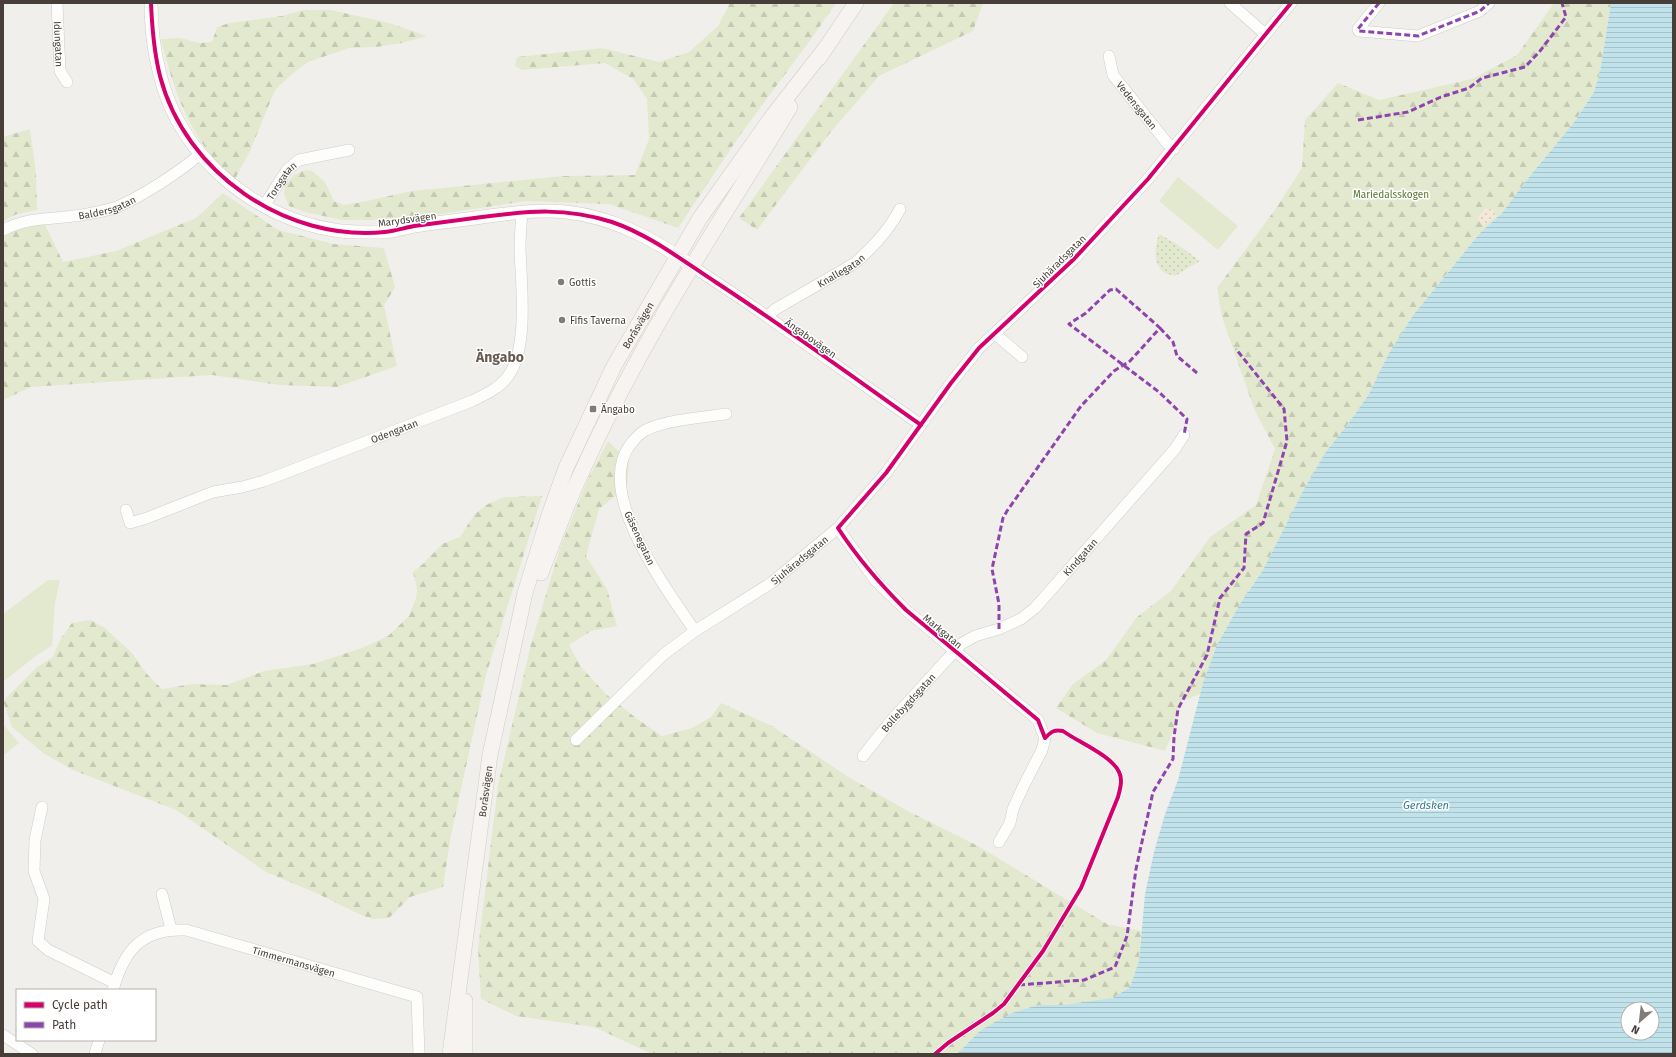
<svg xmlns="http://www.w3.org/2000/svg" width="1676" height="1057" viewBox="0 0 1676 1057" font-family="'Fira Sans',sans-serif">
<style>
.forest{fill:url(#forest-firs)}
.sand{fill:url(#sand-dots)}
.park{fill:url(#park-dots)}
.pitch{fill:#e3e9cf}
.water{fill:url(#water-rules);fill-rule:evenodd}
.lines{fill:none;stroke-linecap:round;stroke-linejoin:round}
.minor-casing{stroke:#cfccca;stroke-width:12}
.tertiary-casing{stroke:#cfccca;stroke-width:14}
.secondary-casing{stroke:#d1ccc5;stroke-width:16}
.minor{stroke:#fdfdfc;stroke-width:11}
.tertiary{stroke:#fdfdfc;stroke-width:13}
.secondary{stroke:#f6f3f0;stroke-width:15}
.quiet{stroke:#8e44ad;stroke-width:3;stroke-dasharray:6 3;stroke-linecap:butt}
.cycleway-casing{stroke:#fff;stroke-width:6}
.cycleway{stroke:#d6006c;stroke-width:4}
.poi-dot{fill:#827c78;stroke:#fff;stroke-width:1.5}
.labels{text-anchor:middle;stroke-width:3;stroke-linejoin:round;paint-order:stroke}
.street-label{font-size:10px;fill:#473e39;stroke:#fff}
.park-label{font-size:10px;fill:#577431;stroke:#fff}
.poi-label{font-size:10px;fill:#473e39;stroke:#fff;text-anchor:start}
.water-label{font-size:11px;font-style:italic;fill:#357e93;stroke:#fff}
.district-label{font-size:14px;font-weight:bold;fill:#695a51;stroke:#fff}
</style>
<defs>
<pattern id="forest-firs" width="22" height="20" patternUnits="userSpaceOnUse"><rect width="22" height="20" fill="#e3e9cf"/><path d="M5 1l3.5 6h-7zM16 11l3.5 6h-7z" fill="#c4c9b2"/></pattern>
<pattern id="sand-dots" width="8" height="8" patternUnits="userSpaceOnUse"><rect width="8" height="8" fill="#f3e8d9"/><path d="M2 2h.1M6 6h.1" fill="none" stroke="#d2c8bb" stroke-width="1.8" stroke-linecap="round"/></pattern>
<pattern id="park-dots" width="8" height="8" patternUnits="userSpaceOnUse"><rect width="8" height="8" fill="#e3e9cf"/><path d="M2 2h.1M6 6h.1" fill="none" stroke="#c4c9b2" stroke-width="1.8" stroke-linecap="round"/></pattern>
<pattern id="water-rules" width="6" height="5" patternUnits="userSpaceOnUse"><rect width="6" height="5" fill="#c1e2eb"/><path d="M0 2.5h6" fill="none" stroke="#a7c3ca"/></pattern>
</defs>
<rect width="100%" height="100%" fill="#f1efec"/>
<!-- forest -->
<path class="forest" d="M 730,3 L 836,3 L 811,39 L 740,135 L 678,228 L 609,204 L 526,201 L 400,220 L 342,220 L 305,212 L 289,206 L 284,194 L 285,185 L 294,175 L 305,170 L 312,171 L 325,182 L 334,201 L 343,205 L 357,203 L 412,191 L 563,176 L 635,175 L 649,139 L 647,99 L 633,79 L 605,63 L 522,70 L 515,66 L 517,57 L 602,48 L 659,62 L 689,52 L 718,26 Z
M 894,3 L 983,3 L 973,31 L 879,76 L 830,133 L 757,230 L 739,218 Z
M 1554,3 L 1611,3 L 1600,72 L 1594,92 L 1575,121 L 1522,186 L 1503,212 L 1480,233 L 1443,278 L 1414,314 L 1389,353 L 1369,394 L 1348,424 L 1325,453 L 1304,489 L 1263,570 L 1240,604 L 1217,645 L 1200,694 L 1180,702 L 1174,729 L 1165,751 L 1097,733 L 1056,708 L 1073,684 L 1106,660 L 1137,617 L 1171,591 L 1210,537 L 1256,505 L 1275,449 L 1255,411 L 1222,317 L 1217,288 L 1274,211 L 1302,168 L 1305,120 L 1338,83 L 1379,100 L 1472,79 L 1517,55 Z
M 303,10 L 331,10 L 389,23 L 427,36 L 402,43 L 376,47 L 349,48 L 308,62 L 292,74 L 275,90 L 250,151 L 235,179 C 191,143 174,92 161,39 L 180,38 L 200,43 L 212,42 L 217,27 L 229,23 L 282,16 Z
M 30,129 L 36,174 L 37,210 L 17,214 L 3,221 L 3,137 Z
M 223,193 L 278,230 L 334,244 L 384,248 L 395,287 L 384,306 L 397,366 L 337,387 L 280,385 L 212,375 L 31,387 L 3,400 L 3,236 L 23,227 L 44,223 L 63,262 L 116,251 L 196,218 Z
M 608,441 L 629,461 L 627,487 L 599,509 L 586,556 L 607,589 L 617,626 L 591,631 L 569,645 L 581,667 L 606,694 L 636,718 L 662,736 L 692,728 L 711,717 L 721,703 L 772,726 L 850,778 L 906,810 L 978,846 L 1107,924 L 1141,931 L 1139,961 L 1130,987 L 1113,998 L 1093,1002 L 1063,1005 L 1038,1005 L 981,1030 L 957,1054 L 652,1054 L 594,1027 L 516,1016 L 481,999 L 478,949 L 498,785 L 531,644 L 560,548 L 588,479 Z
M 542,496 L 486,675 L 451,835 L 443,887 L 410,897 L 389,918 L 373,919 L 359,914 L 316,893 L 266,872 L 176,810 L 73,770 L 43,753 L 12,727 L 3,701 L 37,667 L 53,657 L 61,638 L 72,623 L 91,620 L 105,628 L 132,653 L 147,674 L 162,689 L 192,684 L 227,685 L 264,671 L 313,664 L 362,648 L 388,636 L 409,616 L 416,598 L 417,589 L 413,572 L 424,563 L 442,544 L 460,537 L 474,515 L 486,505 L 504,497 Z"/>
<!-- sand -->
<path class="sand" d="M 1485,208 L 1493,210 L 1496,216 L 1484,226 L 1477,219 Z"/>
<!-- park -->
<path class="park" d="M 1159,234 L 1177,244 L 1200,261 L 1175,276 C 1172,275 1166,274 1163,272 C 1152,262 1155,246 1159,234 Z"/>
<!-- pitch -->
<path class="pitch" d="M 1178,177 L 1238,226 L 1218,250 L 1159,201 Z
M 48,580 L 60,580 L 55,603 L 52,646 L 37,655 L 3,682 L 3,614 Z
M 3,724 L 19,743 L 3,756 Z"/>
<!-- water -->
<path class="water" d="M 1611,3 L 1673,3 L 1673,1054 L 957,1054 L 981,1030 L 1012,1013 L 1038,1005 L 1063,1005 L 1113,998 L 1130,987 L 1139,961 L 1145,894 L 1154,852 L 1165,814 L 1178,780 L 1203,683 L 1217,645 L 1240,604 L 1263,570 L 1304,489 L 1325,453 L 1348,424 L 1369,394 L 1389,353 L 1414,314 L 1480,233 L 1503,212 L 1522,186 L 1575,121 L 1594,92 L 1600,72 ZM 1628,1009 L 1652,1009 L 1652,1033 L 1628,1033 Z"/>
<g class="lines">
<defs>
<g id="minor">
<path id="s1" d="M 57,3 L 60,71 L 67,82"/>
<path d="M 1230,3 L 1265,34"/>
<path d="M 1379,3 L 1358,29 L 1359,31 L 1418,36 L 1480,11 L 1489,3"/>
<path id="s2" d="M 1109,56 L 1113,75 L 1167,143 L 1174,149"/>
<path id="s3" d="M 264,206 L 287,170 L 299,160 L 349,150"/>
<path id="s4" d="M 3,230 C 31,216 51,220 81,215 C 93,213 106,211 117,207 C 142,196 180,172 200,154"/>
<path d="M 692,266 L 755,308 L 921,425"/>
<path id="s5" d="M 768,317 L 774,310 L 855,263 C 872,248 890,229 900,209"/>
<path d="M 995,334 L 1022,357"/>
<path id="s6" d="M 126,510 L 130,523 L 147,518 L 213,492 L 242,487 L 264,481 L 472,401 C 484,395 496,390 505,380 C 530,353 521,284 520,249 C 520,237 521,225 522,212"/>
<path d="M 838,528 L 875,580 L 906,610 L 1038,720 L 1045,738 L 1042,750 L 1023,787 L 1013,809 L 1010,823 L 999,842"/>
<path d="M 695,631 C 667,590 594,493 630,445 C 635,439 639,433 646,430 C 666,420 704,417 726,414"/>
<path id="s7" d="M 576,740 L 664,654 L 695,631 L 771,583 L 838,528 L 886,473 L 951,383 L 979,348 L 1074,259 L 1148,179 L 1291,3"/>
<path id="s8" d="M 863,756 L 890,722 L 961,644 L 975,636 L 999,629 L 1021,619 L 1035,608 L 1175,449 L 1184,435"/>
<path d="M 42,807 L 35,840 L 34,871 L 44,899 L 38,941 L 48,950 L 115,983"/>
<path d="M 162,894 L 171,929"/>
<path id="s9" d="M 113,990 C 124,950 142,928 186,930 L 417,997 L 419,1054"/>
<path d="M 3,1035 L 32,1054"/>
<path d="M 95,1054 L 99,1040"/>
</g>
<path id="tertiary" d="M 151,3 C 151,27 154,52 160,75 C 180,156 254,218 334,230 C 350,233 367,232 383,232 C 393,232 403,228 414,226 C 439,222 464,220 489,216 C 515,213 540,209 566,212 C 613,217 654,239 692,266"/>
<g id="secondary">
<path d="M 819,58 L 856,3"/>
<path d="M 541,573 C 551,547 561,520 572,494 C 596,438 625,382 655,329 C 698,253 746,181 790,107"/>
<path id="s10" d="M 450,1054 L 490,755 L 525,593 L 549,515 L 566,468 L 614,366 L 700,218 L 774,114 L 824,50"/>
<path d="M 465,1054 L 465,1001"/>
</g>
</defs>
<!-- minor casing -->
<use href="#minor" class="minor-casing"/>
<!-- tertiary casing -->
<use href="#tertiary" class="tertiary-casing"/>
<!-- secondary casing -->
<use href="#secondary" class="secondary-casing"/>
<!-- minor -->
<use href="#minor" class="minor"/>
<!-- tertiary -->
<use href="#tertiary" class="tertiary"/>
<!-- secondary -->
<use href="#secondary" class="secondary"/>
<!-- quiet -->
<path class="quiet" d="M 1379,3 L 1358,29 L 1359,31 L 1418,36 L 1480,11 L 1489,3
M 1358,120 L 1408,112 L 1441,97 L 1469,88 L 1482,78 L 1525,67 L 1540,51 L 1566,17 L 1562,3
M 1160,328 L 1173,342 L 1177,356 L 1197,373
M 999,629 L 999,604 L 992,569 L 1003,518 L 1007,511 L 1081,406 L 1114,371 L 1130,361 L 1160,328 L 1116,289 L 1110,290 L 1086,313 L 1069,324 L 1159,392 L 1187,419 L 1184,435
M 1019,985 L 1084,980 L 1115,967 L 1127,936 L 1136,869 L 1153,792 L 1173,759 L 1174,737 L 1178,709 L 1207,655 L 1220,598 L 1244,568 L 1246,534 L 1263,523 L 1287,441 L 1284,409 L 1236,349"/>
<defs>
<path id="cycleway" d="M 151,3 C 152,27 154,52 160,76 C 185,173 286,242 385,232 C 395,231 404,228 414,226 C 436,223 459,220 482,217 C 529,211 565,207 612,222 C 650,235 683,261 717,283 C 786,328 853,377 921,425
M 935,1054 L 948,1043 L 993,1013 L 1004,1004 L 1043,951 L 1081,888 L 1118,797 C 1120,789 1123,780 1119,772 C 1112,756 1078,742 1063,731 C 1054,729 1051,732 1045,738 L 1038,720 L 906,610 C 880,584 858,559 838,528 L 886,473 L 951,383 L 979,348 L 1074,259 L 1148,179 L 1291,3"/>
</defs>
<!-- cycleway casing -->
<use href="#cycleway" class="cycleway-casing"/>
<!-- cycleway -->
<use href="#cycleway" class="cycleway"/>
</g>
<!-- markers -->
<g class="poi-dot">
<circle cx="561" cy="282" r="4"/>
<circle cx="562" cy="320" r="4"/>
<rect x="589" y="405" width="8" height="8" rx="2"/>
</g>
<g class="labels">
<!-- street labels -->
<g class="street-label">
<text dy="4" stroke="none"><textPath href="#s1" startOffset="41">Idungatan</textPath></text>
<text dy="4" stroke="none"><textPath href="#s2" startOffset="58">Vedensgatan</textPath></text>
<text dy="4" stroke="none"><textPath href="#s3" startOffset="31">Torsgatan</textPath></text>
<text dy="4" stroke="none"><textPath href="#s4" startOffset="107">Baldersgatan</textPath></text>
<text transform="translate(407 219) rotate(-8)" y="4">Marydsvägen</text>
<text transform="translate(1059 261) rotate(-45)" y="4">Sjuhäradsgatan</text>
<text dy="4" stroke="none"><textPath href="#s5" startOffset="87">Knallegatan</textPath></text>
<text dy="4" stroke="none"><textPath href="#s10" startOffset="759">Boråsvägen</textPath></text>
<text transform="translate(811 338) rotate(35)" y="4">Ängabovägen</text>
<text dy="4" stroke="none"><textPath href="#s6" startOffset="294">Odengatan</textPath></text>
<text transform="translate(640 538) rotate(65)" y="4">Gäsenegatan</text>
<text dy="4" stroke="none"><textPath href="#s8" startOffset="300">Kindgatan</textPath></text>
<text dy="4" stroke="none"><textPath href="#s7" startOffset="288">Sjuhäradsgatan</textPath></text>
<text transform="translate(943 631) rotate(40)" y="4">Markgatan</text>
<text dy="4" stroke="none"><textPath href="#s8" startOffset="70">Bollebygdsgatan</textPath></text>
<text dy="4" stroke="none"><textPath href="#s10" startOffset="265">Boråsvägen</textPath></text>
<text dy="4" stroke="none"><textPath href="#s9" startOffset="217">Timmermansvägen</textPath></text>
</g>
<!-- park labels -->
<g class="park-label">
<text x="1391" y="198">Mariedalsskogen</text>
</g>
<!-- poi labels -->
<g class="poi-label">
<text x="569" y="286">Gottis</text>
<text x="570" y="324">Fifis Taverna</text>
<text x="601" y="413">Ängabo</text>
</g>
<!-- water labels -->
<g class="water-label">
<text x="1426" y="809">Gerdsken</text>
</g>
<!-- district labels -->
<g class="district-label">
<text x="500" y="362">Ängabo</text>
</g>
</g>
<!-- border -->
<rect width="1676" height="1057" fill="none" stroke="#473e39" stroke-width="8"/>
<!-- legend -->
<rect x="16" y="989" width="140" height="52" fill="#ffffff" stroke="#b5b2b0"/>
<rect x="24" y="1002" width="20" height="6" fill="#d6006c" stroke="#b5b2b0"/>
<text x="52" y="1009" font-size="12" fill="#473e39">Cycle path</text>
<rect x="24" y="1022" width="20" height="6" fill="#8e44ad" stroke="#b5b2b0"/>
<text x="52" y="1029" font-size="12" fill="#473e39">Path</text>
<!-- north arrow -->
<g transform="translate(1640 1021) rotate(208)"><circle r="19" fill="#ffffff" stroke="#b5b2b0"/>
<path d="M0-3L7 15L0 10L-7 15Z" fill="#827c78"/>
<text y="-6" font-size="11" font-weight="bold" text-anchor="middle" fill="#473e39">N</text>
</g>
</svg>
